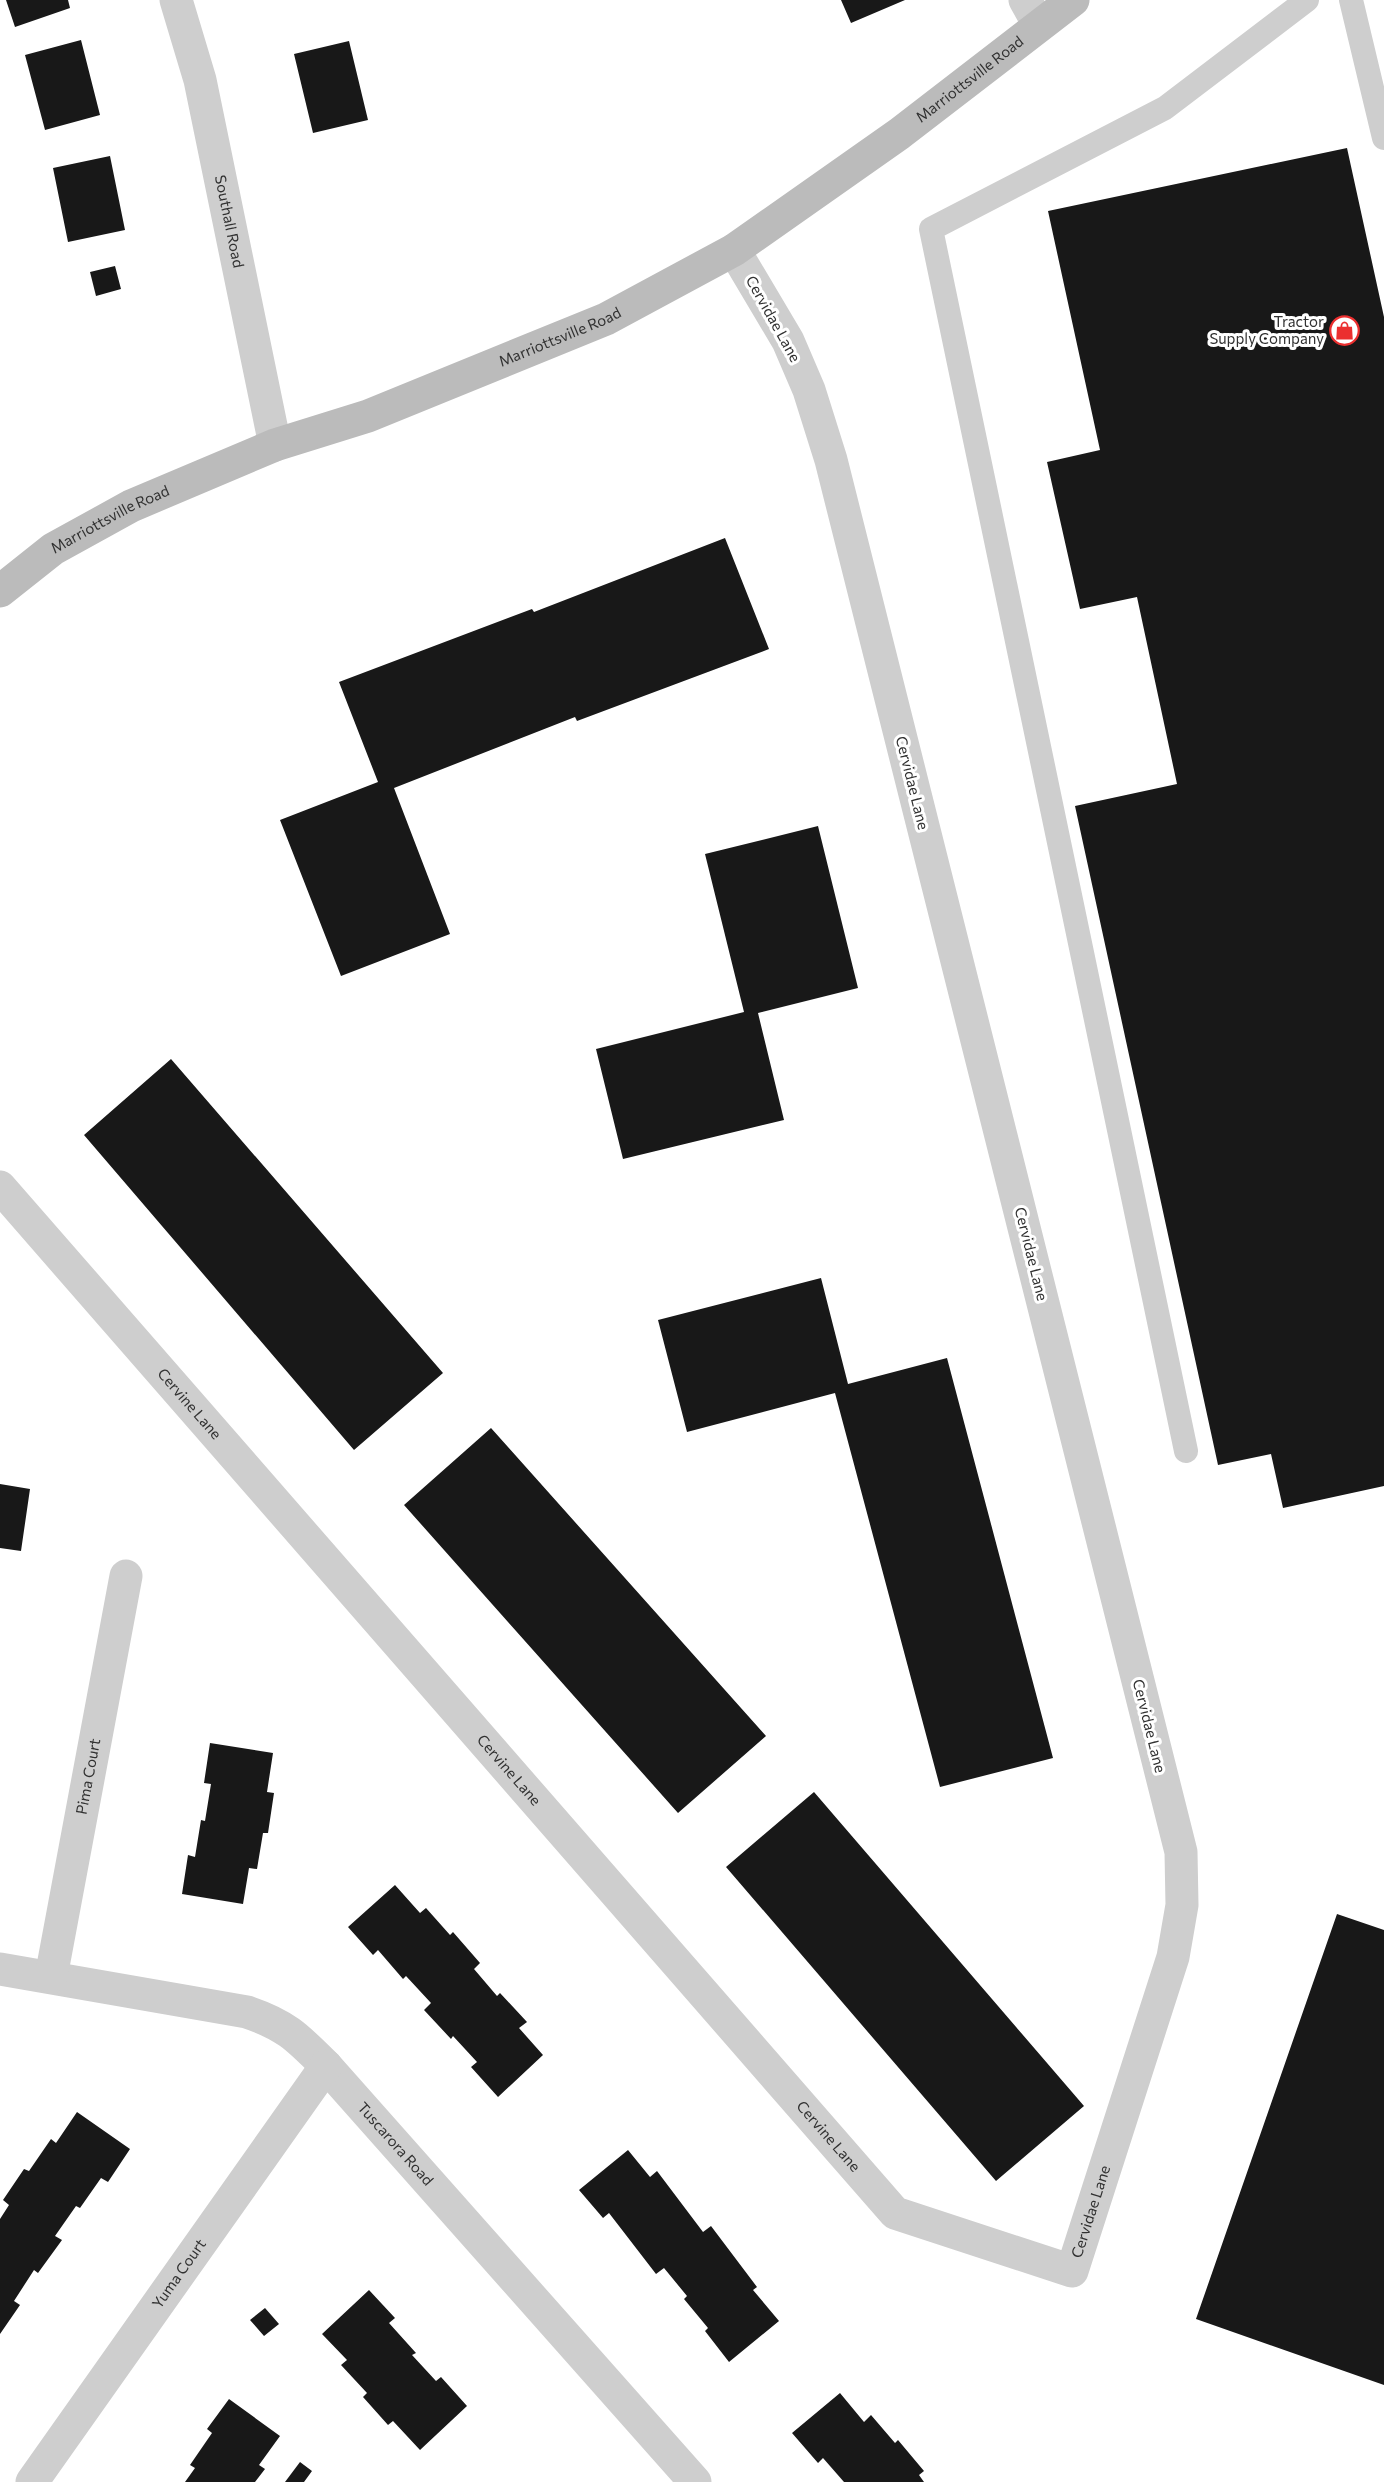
<svg xmlns="http://www.w3.org/2000/svg" width="1384" height="2482" viewBox="0 0 1384 2482" font-family="Commissioner,sans-serif">
<style>
.building{fill:#181818}
.lines{fill:none;stroke-linecap:round;stroke-linejoin:round}
.lane{stroke:#cecece;stroke-width:24}
.street{stroke:#cecece;stroke-width:33}
.secondary{stroke:#bbb;stroke-width:33}
.labels{text-anchor:middle;stroke-width:6;stroke-linejoin:round;paint-order:stroke}
.street-label{font-size:15px;fill:#313131;stroke:#fff}
.poi-label{font-size:15px;fill:#313131;stroke:#fff;text-anchor:end}
</style>
<rect width="100%" height="100%" fill="#fff"/>
<!-- building -->
<path class="building" d="M 6,0 L 68,0 L 70,8 L 15,27 Z
M 841,0 L 905,0 L 851,23 Z
M 81,40 L 100,115 L 45,130 L 25,55 Z
M 349,41 L 368,120 L 313,133 L 294,54 Z
M 1347,148 L 1384,317 L 1384,1486 L 1283,1508 L 1271,1454 L 1218,1465 L 1075,806 L 1177,784 L 1137,597 L 1080,609 L 1047,462 L 1100,450 L 1048,211 Z
M 110,156 L 125,230 L 68,242 L 53,168 Z
M 115,266 L 121,289 L 96,296 L 90,272 Z
M 725,538 L 769,649 L 577,721 L 575,717 L 394,788 L 450,934 L 341,976 L 280,820 L 378,782 L 339,682 L 532,609 L 534,612 Z
M 818,826 L 858,988 L 758,1013 L 784,1120 L 623,1159 L 596,1049 L 744,1012 L 705,854 Z
M 171,1059 L 443,1373 L 354,1450 L 84,1135 Z
M 821,1278 L 848,1384 L 947,1358 L 1053,1758 L 940,1787 L 835,1393 L 687,1432 L 658,1320 Z
M 491,1428 L 766,1736 L 678,1813 L 404,1505 Z
M 0,1484 L 30,1489 L 21,1551 L 0,1548 Z
M 210,1743 L 273,1753 L 267,1792 L 274,1793 L 268,1833 L 263,1833 L 257,1869 L 249,1868 L 243,1904 L 182,1894 L 188,1855 L 195,1857 L 201,1820 L 205,1821 L 211,1784 L 204,1783 Z
M 814,1792 L 1084,2106 L 996,2181 L 726,1867 Z
M 395,1885 L 420,1913 L 426,1908 L 450,1935 L 453,1932 L 480,1963 L 474,1969 L 497,1996 L 500,1993 L 527,2022 L 519,2028 L 543,2055 L 498,2097 L 471,2067 L 477,2062 L 453,2036 L 451,2039 L 424,2010 L 431,2003 L 406,1976 L 403,1979 L 378,1950 L 373,1955 L 348,1927 Z
M 1337,1914 L 1384,1930 L 1384,2385 L 1196,2319 Z
M 77,2112 L 130,2149 L 108,2182 L 101,2178 L 80,2208 L 76,2206 L 55,2236 L 62,2240 L 38,2273 L 34,2270 L 14,2301 L 20,2305 L 0,2334 L 0,2219 L 9,2205 L 3,2200 L 24,2169 L 29,2171 L 51,2139 L 56,2143 Z
M 628,2150 L 650,2177 L 657,2171 L 703,2232 L 711,2226 L 757,2287 L 753,2290 L 779,2321 L 729,2362 L 705,2331 L 708,2328 L 684,2299 L 687,2296 L 664,2268 L 656,2274 L 609,2213 L 603,2218 L 579,2190 Z
M 369,2290 L 395,2318 L 389,2323 L 416,2353 L 412,2355 L 436,2381 L 441,2377 L 467,2406 L 420,2450 L 393,2421 L 388,2425 L 363,2397 L 367,2393 L 341,2365 L 347,2360 L 322,2334 Z
M 265,2308 L 279,2324 L 264,2336 L 250,2320 Z
M 840,2393 L 864,2422 L 871,2415 L 895,2443 L 898,2440 L 924,2471 L 919,2475 L 924,2482 L 844,2482 L 823,2458 L 818,2463 L 792,2433 Z
M 229,2399 L 280,2436 L 259,2465 L 265,2469 L 255,2482 L 185,2482 L 195,2468 L 190,2465 L 212,2433 L 207,2429 Z
M 300,2462 L 312,2471 L 304,2482 L 285,2482 Z"/>
<g class="lines">
<!-- lane -->
<path class="lane" d="M 1351,0 L 1384,138
M 1186,1451 L 931,229 L 1165,108 L 1307,0"/>
<!-- street -->
<g class="street">
<path id="s1" d="M 176,0 L 200,80 L 275,445"/>
<path d="M 1025,0 L 1039,25"/>
<path id="s2" d="M 0,1187 L 895,2213 L 1072,2271 L 1173,1957 L 1182,1905 L 1181,1852 L 831,460 L 809,390 L 788,341 L 734,250"/>
<path id="s3" d="M 0,1969 L 247,2012 C 286,2025 298,2038 326,2066 L 695,2482"/>
<path id="s4" d="M 51,1977 L 126,1576"/>
<path id="s5" d="M 32,2482 L 326,2066"/>
</g>
<!-- secondary -->
<path class="secondary" id="s6" d="M 0,591 L 53,549 L 131,506 L 275,445 L 368,416 L 606,319 L 734,250 L 899,134 L 1073,0"/>
</g>
<!-- icons -->
<defs>
<symbol id="shop-ring" viewBox="-11 -11 22 22"><circle r="9.5" fill="#fff" stroke="#eb2f2f" stroke-width="1.5"/><path d="M-5-2.5h2.3a2.7 3.5 0 0 1 5.4 0H5L5.5 6h-11ZM-1.5-2.5h3a1.5 2.3 0 0 0-3 0Z" fill="#eb2f2f"/></symbol>
</defs>
<g fill-rule="evenodd">
<use href="#shop-ring" x="1328" y="314" width="33" height="33"/>
</g>
<g class="labels">
<!-- street labels -->
<g class="street-label">
<text dy="5" stroke="none"><textPath href="#s6" startOffset="1104">Marriottsville Road</textPath></text>
<text dy="5" stroke="none"><textPath href="#s1" startOffset="228">Southall Road</textPath></text>
<text transform="translate(773 319) rotate(61)" y="5">Cervidae Lane</text>
<text dy="5" stroke="none"><textPath href="#s6" startOffset="618">Marriottsville Road</textPath></text>
<text dy="5" stroke="none"><textPath href="#s6" startOffset="132">Marriottsville Road</textPath></text>
<text transform="translate(912 783) rotate(76)" y="5">Cervidae Lane</text>
<text transform="translate(1031 1254) rotate(76)" y="5">Cervidae Lane</text>
<text dy="5" stroke="none"><textPath href="#s2" startOffset="288">Cervine Lane</textPath></text>
<text transform="translate(1149 1726) rotate(76)" y="5">Cervidae Lane</text>
<text dy="5" stroke="none"><textPath href="#s2" startOffset="774">Cervine Lane</textPath></text>
<text dy="5" stroke="none"><textPath href="#s4" startOffset="204">Pima Court</textPath></text>
<text dy="5" stroke="none"><textPath href="#s2" startOffset="1260">Cervine Lane</textPath></text>
<text dy="5" stroke="none"><textPath href="#s3" startOffset="452">Tuscarora Road</textPath></text>
<text dy="5" stroke="none"><textPath href="#s2" startOffset="1610">Cervidae Lane</textPath></text>
<text dy="5" stroke="none"><textPath href="#s5" startOffset="255">Yuma Court</textPath></text>
</g>
<!-- poi labels -->
<g class="poi-label">
<text x="1324" y="327">Tractor<tspan x="1324" dy="17">Supply Company</tspan></text>
</g>
</g>
</svg>
